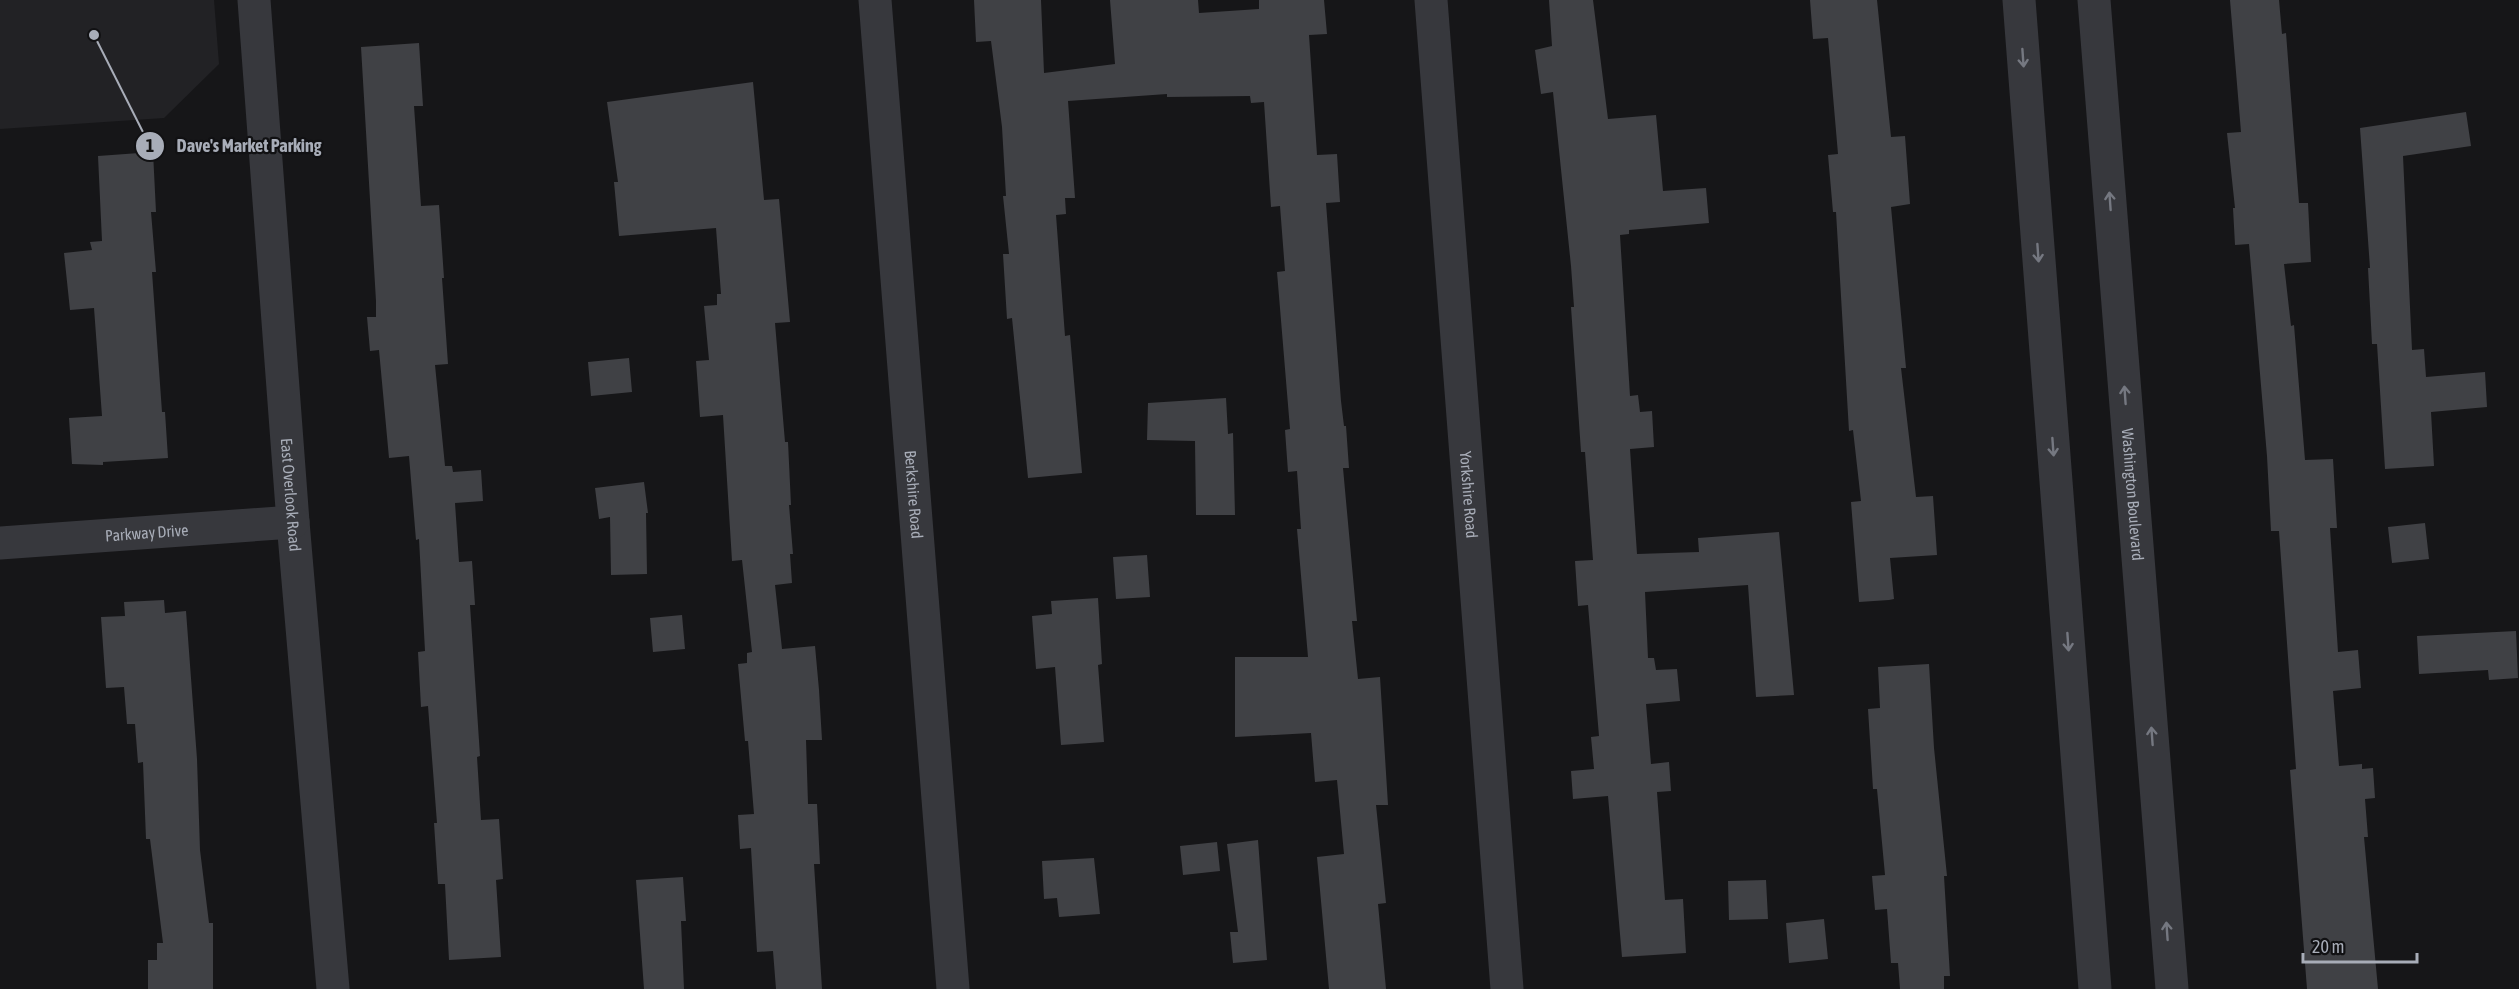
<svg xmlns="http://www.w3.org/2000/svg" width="2519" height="989" viewBox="0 0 2519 989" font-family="'Asap Condensed',sans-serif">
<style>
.built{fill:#222225}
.building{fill:#404145}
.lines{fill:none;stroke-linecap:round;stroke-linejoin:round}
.minor{stroke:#37383d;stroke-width:33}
.oneway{stroke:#757881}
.labels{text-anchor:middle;stroke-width:4.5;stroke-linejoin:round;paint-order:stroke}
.street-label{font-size:16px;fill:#a8adb8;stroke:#111113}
.leader{fill:none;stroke:#a8adb8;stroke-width:2}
.callout-dot{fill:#a8adb8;stroke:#111113;stroke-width:2}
.mark-label{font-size:18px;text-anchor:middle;font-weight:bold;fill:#111}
.callout-label{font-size:18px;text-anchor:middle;font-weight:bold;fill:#a8adb8;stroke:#111113;stroke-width:4.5;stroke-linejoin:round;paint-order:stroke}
</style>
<rect width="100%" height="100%" fill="#161618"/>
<!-- built -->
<path class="built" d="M 0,0 L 214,0 L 219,64 L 164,118 L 0,129 Z"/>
<!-- building -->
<path class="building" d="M 974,0 L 1041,0 L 1044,73 L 1115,64 L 1110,0 L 1198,0 L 1199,13 L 1259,9 L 1259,0 L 1324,0 L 1327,34 L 1309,35 L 1317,155 L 1337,154 L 1340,202 L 1326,203 L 1341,401 L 1344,426 L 1346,426 L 1349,468 L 1343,468 L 1357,621 L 1352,621 L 1358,679 L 1380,677 L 1388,805 L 1376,805 L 1386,903 L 1378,904 L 1386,989 L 1329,989 L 1317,857 L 1344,854 L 1337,780 L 1315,782 L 1311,733 L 1235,737 L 1235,657 L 1308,657 L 1297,529 L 1301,529 L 1297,471 L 1288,472 L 1285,430 L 1290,429 L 1277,272 L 1285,271 L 1280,206 L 1271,207 L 1264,102 L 1251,103 L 1250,96 L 1167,97 L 1167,94 L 1068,101 L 1075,198 L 1065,198 L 1066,214 L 1056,215 L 1065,336 L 1070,335 L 1082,473 L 1028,478 L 1012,318 L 1007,319 L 1003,254 L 1009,254 L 1003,196 L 1006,196 L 1002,127 L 991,41 L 976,42 Z
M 1549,0 L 1593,0 L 1608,119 L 1656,115 L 1663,191 L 1706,188 L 1709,223 L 1629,230 L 1629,234 L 1620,235 L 1630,396 L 1638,395 L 1640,412 L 1652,411 L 1654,447 L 1630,449 L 1637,554 L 1699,552 L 1698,538 L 1779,532 L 1794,695 L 1756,697 L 1748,585 L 1645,592 L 1648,658 L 1654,658 L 1656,670 L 1677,669 L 1680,701 L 1646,704 L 1651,764 L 1669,762 L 1671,791 L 1657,792 L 1665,900 L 1683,899 L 1686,953 L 1622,957 L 1608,796 L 1573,799 L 1571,771 L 1594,769 L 1591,737 L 1599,736 L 1588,605 L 1578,606 L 1575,561 L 1593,560 L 1585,452 L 1581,452 L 1571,307 L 1574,307 L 1571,266 L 1553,92 L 1541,94 L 1535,50 L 1552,46 Z
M 1810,0 L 1877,0 L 1891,137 L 1905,136 L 1910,204 L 1891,207 L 1906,368 L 1901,368 L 1916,497 L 1933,496 L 1937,555 L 1890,558 L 1894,599 L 1889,600 L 1859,602 L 1851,502 L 1861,501 L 1853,430 L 1849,431 L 1836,212 L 1833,212 L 1828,155 L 1838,154 L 1828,38 L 1813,39 Z
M 2230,0 L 2279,0 L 2282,34 L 2286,33 L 2299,203 L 2308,203 L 2311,262 L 2284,264 L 2291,326 L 2294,325 L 2305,460 L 2333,459 L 2337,528 L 2330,528 L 2338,652 L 2358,650 L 2361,688 L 2333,691 L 2339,766 L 2362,764 L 2362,769 L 2373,768 L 2375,798 L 2365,799 L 2368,837 L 2364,837 L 2378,989 L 2307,989 L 2290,770 L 2296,769 L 2279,531 L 2271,531 L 2267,456 L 2249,244 L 2235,245 L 2233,208 L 2235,208 L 2227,133 L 2241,132 Z
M 419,43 L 423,106 L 414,106 L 421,206 L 439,205 L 444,278 L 442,278 L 448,364 L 435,365 L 445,466 L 452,466 L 453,472 L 481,470 L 483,501 L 455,503 L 459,562 L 472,561 L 475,605 L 470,605 L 480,756 L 477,757 L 481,820 L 499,819 L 503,879 L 496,880 L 501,957 L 449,960 L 445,884 L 438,884 L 434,823 L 437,823 L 428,706 L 421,707 L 418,652 L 425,651 L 419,539 L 416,540 L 409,456 L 389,458 L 379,350 L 370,351 L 367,317 L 376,317 L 376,301 L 361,47 Z
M 753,82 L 764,200 L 779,199 L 790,322 L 775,323 L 785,442 L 788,442 L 791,505 L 789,505 L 793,554 L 790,554 L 792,583 L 775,585 L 782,649 L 815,646 L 819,690 L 822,740 L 806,740 L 808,804 L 817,804 L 820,864 L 814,864 L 822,989 L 776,989 L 773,951 L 757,952 L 751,848 L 740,849 L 738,815 L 754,814 L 748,741 L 745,741 L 738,664 L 747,663 L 747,653 L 752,652 L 742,560 L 732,561 L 723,415 L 700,417 L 696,361 L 709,360 L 704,306 L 717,305 L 717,294 L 721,294 L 716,228 L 619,236 L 614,182 L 618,182 L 607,102 Z
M 2466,112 L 2471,146 L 2403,156 L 2412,350 L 2424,349 L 2426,377 L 2485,372 L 2487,407 L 2431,412 L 2434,466 L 2385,469 L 2377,344 L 2372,344 L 2368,268 L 2370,268 L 2360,128 Z
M 153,152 L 156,212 L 151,212 L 156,272 L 152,272 L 162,412 L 165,412 L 168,458 L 103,462 L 103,465 L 72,464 L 69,418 L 102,416 L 94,308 L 70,310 L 64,253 L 92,250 L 90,242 L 102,241 L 98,156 Z
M 629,358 L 632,392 L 591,396 L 588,362 Z
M 1226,398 L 1228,434 L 1233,433 L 1235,515 L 1196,515 L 1195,441 L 1147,440 L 1148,403 Z
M 644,482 L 648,513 L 646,513 L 647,574 L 611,575 L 610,517 L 599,519 L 595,488 Z
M 2425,523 L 2429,559 L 2392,563 L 2388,527 Z
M 1147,555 L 1150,597 L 1116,599 L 1113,557 Z
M 1098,598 L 1102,664 L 1098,665 L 1104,742 L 1061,745 L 1055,667 L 1036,669 L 1032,616 L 1052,614 L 1051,601 Z
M 164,600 L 165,613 L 186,611 L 197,759 L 200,850 L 209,923 L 213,923 L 213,989 L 148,989 L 148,960 L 157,960 L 157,943 L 163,943 L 150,839 L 146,839 L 143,762 L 138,763 L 135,724 L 127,724 L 124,687 L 106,688 L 101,617 L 125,616 L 124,602 Z
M 682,615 L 685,649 L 653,652 L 650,618 Z
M 2516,631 L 2518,678 L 2489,680 L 2488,670 L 2419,674 L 2417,636 Z
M 1929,664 L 1934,748 L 1947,876 L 1944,876 L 1950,976 L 1944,976 L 1944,989 L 1900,989 L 1898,963 L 1891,963 L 1887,909 L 1875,910 L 1872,876 L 1885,875 L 1877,789 L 1873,789 L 1868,709 L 1880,708 L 1878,667 Z
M 1258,840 L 1267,960 L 1233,963 L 1230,932 L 1238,932 L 1227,844 Z
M 1217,842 L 1220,871 L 1183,875 L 1180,846 Z
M 1094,858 L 1100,914 L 1059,917 L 1057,898 L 1044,899 L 1042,861 Z
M 683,877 L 686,921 L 681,921 L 684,989 L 644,989 L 636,880 Z
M 1766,880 L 1768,919 L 1729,920 L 1728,881 Z
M 1824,919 L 1828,959 L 1789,963 L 1786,923 Z"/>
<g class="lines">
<!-- minor -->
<g class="minor">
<path id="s1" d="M 254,0 L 293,522 L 333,989"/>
<path id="s2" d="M 875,0 L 953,989"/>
<path id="s3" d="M 1431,0 L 1507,989"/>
<path d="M 2019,0 L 2095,989"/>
<path id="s4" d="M 2094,0 L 2172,989"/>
<path id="s5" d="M 0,543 L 293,522"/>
</g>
</g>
<!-- one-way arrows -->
<defs><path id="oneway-shaft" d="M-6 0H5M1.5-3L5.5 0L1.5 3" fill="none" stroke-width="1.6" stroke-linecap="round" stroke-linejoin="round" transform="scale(1.5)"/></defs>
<g class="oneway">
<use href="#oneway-shaft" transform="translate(2023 58) rotate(86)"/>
<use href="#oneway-shaft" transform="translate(2110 201) rotate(-94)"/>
<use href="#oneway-shaft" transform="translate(2038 253) rotate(86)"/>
<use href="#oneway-shaft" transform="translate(2125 395) rotate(-94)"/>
<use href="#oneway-shaft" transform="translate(2053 447) rotate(86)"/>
<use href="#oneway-shaft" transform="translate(2068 642) rotate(86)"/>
<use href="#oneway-shaft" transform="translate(2152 736) rotate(-94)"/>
<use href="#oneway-shaft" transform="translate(2167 931) rotate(-94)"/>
</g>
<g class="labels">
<!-- street labels -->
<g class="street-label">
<text dy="6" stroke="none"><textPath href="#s2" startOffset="496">Berkshire Road</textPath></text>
<text dy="6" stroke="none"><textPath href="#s3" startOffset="496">Yorkshire Road</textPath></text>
<text dy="6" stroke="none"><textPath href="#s4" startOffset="496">Washington Boulevard</textPath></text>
<text dy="6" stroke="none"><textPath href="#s1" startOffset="496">East Overlook Road</textPath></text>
<text dy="6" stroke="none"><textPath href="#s5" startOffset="147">Parkway Drive</textPath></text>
</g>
</g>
<!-- callouts -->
<path class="leader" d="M94 35L150 146"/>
<g class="callout-dot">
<circle cx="94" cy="35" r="6"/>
<circle cx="150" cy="146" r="15"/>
</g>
<g class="mark-label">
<text x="150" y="152">1</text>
</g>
<g class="callout-label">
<text x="249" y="152">Dave's Market Parking</text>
</g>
<!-- scale -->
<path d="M2303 953v9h114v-9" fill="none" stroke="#a8adb8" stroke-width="3"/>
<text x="2312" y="953" font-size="18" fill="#a8adb8" stroke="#111113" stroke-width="4.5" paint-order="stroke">20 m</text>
</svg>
